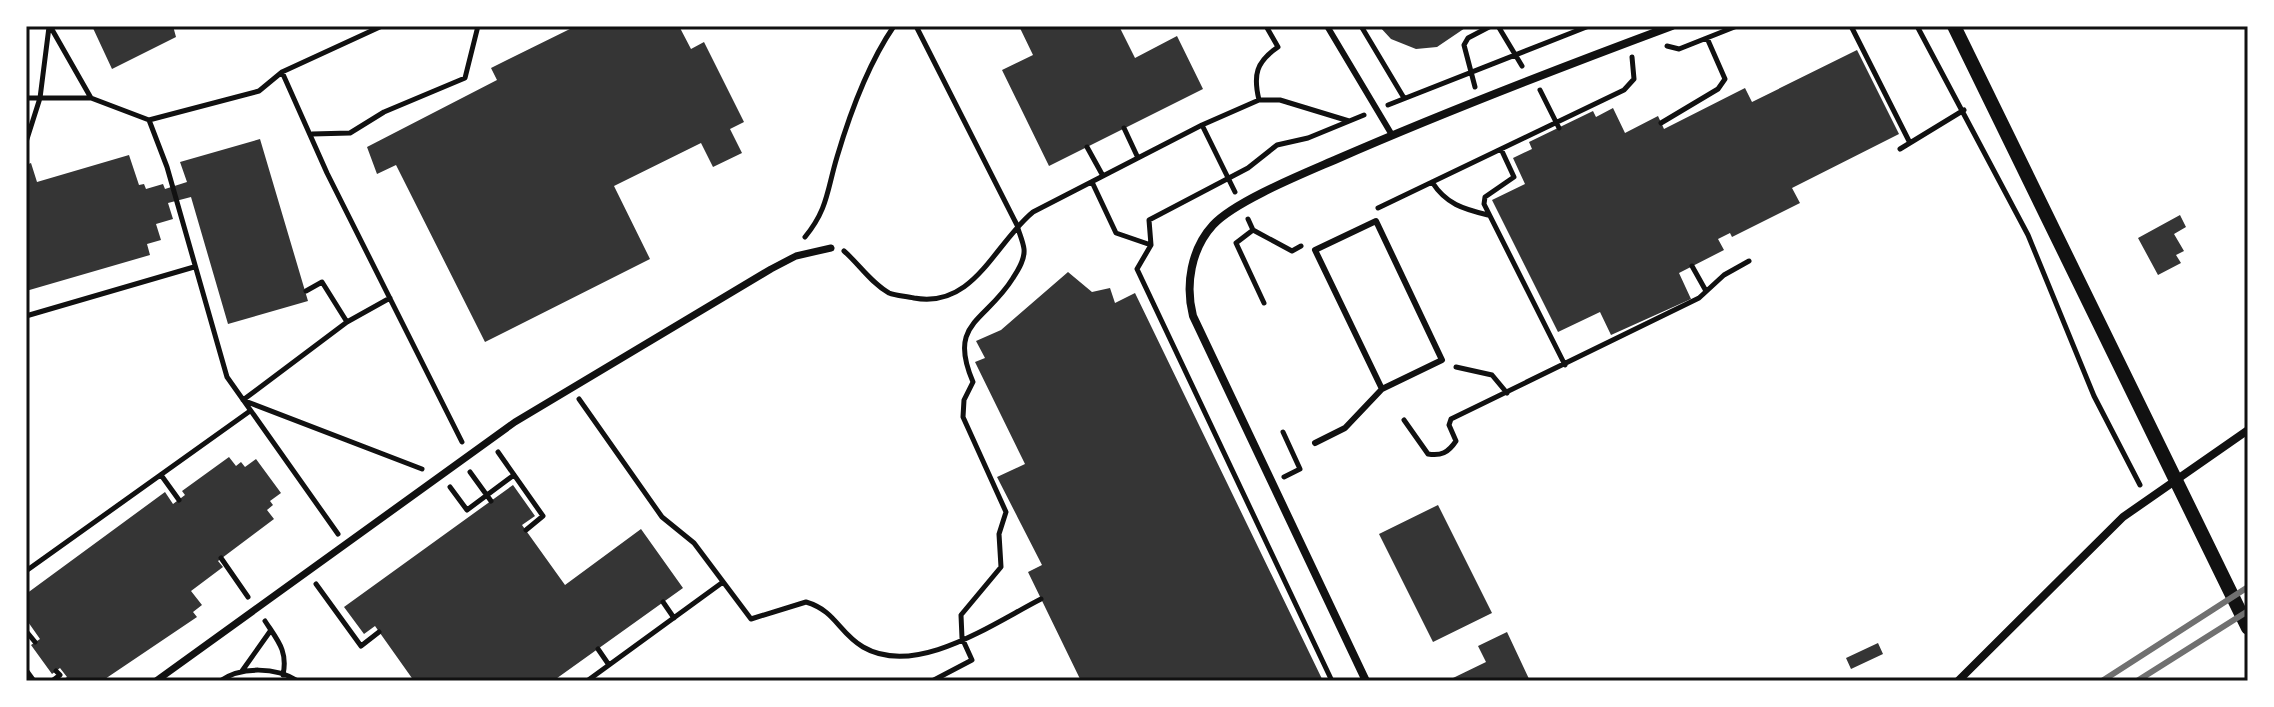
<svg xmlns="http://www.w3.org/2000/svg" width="2274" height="707" viewBox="0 0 2274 707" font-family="'Source Serif 4',serif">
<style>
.building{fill:#353535}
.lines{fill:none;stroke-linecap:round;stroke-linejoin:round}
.path{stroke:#111;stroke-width:5}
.service{stroke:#111;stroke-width:6}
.pedestrian{stroke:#111;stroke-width:7}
.minor{stroke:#111;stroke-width:8}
.tertiary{stroke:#111;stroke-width:14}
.rail{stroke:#707070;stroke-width:6}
.neatline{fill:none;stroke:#111;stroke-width:3}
</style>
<rect width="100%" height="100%" fill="#fff"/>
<!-- building -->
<path class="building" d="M 92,26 L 173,26 L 176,37 L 112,69 Z
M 576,26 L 679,26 L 691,49 L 704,42 L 744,122 L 730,129 L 742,153 L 713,167 L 701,143 L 614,186 L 650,259 L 485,342 L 396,165 L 377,174 L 367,147 L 497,80 L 491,68 Z
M 1019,26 L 1119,26 L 1135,58 L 1177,36 L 1203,89 L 1049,166 L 1002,70 L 1033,55 Z
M 1379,26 L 1468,26 L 1437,47 L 1416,49 L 1391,39 Z
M 1857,50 L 1899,134 L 1792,188 L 1800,203 L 1732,237 L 1730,233 L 1718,239 L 1724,250 L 1679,273 L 1691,299 L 1611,335 L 1600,312 L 1558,332 L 1492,200 L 1525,184 L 1513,158 L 1532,149 L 1529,142 L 1593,111 L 1596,117 L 1613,108 L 1625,133 L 1658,116 L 1664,129 L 1745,88 L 1752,102 Z
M 260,139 L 308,301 L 228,324 L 191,197 L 168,203 L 173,219 L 156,224 L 161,240 L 147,244 L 150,255 L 26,291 L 26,165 L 31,163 L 37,182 L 129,155 L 139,185 L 144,184 L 146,189 L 163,184 L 165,189 L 187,182 L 180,162 Z
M 2180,215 L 2186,227 L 2174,234 L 2184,251 L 2176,255 L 2181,263 L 2158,275 L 2138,238 Z
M 1068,272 L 1092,292 L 1110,288 L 1115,303 L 1135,293 L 1323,681 L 1081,681 L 1028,572 L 1042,565 L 997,477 L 1025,464 L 975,362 L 985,358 L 976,341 L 1001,330 Z
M 229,457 L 236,466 L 241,462 L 245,467 L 256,459 L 281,493 L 270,501 L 273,505 L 267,510 L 274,519 L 218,561 L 223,567 L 191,591 L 202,605 L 193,612 L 197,617 L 102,681 L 61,681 L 67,677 L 60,668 L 52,674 L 31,645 L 40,639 L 26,619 L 26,594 L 165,492 L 173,504 L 185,495 L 182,491 Z
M 513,485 L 535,516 L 522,525 L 565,585 L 641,529 L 683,588 L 553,681 L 414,681 L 375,626 L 364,634 L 344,607 Z
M 1438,505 L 1492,613 L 1433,642 L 1379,534 Z
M 1507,632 L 1530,681 L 1454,681 L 1453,678 L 1486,662 L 1478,646 Z
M 1878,643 L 1883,654 L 1851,669 L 1846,658 Z"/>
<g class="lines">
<!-- path -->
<path class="path" d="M 50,26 L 91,98 L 149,120 L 167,167 L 227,377 L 338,534
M 916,26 L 1017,225 C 1019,233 1023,241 1024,249 C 1025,259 1019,269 1013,278 C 986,322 947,322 973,382 L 964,400 L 963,417 L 1006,512 L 999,534 L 1001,567 L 961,615 L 962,638 L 972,660 L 932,681
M 1361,26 L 1404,98
M 1498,26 L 1522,66
M 1851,26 L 1909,141
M 1917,26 L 2028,235 L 2094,396 L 2140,485
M 1667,46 L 1679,49 L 1737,26
M 282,72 L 382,26
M 1475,87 L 1464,45 L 1468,38 L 1491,26
M 1540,90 L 1559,128
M 26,98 L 90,98
M 1259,100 C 1253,75 1256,62 1278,47 L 1266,26
M 1388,105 L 1589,26
M 149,120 L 259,91 L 282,72 L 327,173 L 462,442
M 1661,123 L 1718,89 L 1725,79 L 1707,38
M 1202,125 L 1235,192
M 1124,128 L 1138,158
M 312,134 L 350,133 L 384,112 L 465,78 L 478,26
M 26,142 L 40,98 L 49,27
M 1087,147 L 1103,176
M 1501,149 L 1514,177 L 1485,197 L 1484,204 L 1565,365
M 1900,149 L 1964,110
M 1092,182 L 1116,233 L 1151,245
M 1432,182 C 1446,204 1463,209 1488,215
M 1378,208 L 1624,90 L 1634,79 L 1632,57
M 1248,219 L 1253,230 L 1236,243 L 1264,303
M 1253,230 L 1292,251 L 1301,246
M 805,237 C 828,209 827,190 837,157 C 850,113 868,64 894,26
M 844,251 C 859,264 871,283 889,293 C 896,296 906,296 914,298 C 974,309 994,244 1033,212 L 1202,125 L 1259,100 L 1280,100 L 1349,121
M 1692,266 L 1706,291
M 306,291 L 322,282 L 347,322
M 26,316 L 194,267
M 1456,367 L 1492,375 L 1507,393
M 579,399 L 662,517 L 694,543 L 751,619 L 806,602 C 836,611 838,632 863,647 C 916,678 992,624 1041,599
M 243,400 L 347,322 L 390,298
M 245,401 L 422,469
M 1404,420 L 1428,454 C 1441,456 1448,453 1456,441 L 1449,425 L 1451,419 L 1699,298 L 1724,275 L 1749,261
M 1283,432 L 1300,469 L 1284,477
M 498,452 L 543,516 L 526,530
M 470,472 L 491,501
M 161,475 L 179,500
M 450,487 L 467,510 L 514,475
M 221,558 L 248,597
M 26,571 L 250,411
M 316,584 L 361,646 L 379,632
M 663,602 L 674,618
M 265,621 C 278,641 288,651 283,675
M 26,631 L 35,642
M 598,649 L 609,665 L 723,582
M 26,670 L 34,681
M 242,671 L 271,630
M 52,681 L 60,675 L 56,671
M 220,681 C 241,666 276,667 298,681
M 587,681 L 609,665
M 1332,681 L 1137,269 L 1151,245 L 1149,220 L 1248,168 L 1277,145 L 1308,138 L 1364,115"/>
<!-- service -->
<path class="service" d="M 1327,26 L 1392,135
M 1315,443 L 1345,428 L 1382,389 L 1315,250 L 1376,221 L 1442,360 L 1382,389"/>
<!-- pedestrian -->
<path class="pedestrian" d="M 156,681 L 515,422 L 771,269 L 796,256 L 831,248"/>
<!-- minor -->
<path class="minor" d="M 1366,681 L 1193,316 C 1185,285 1191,249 1213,225 C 1235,201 1305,173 1337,159 C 1447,111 1559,68 1672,26
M 1958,681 L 2123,517 L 2248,430"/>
<!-- tertiary -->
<path class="tertiary" d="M 1954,26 L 2248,628"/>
<!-- rail -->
<path class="rail" d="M 2102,681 L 2248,587
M 2137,681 L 2248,611"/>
</g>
<!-- border -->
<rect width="2274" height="707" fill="none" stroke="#ffffff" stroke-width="56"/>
<rect x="28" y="28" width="2218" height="651" class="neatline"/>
</svg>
